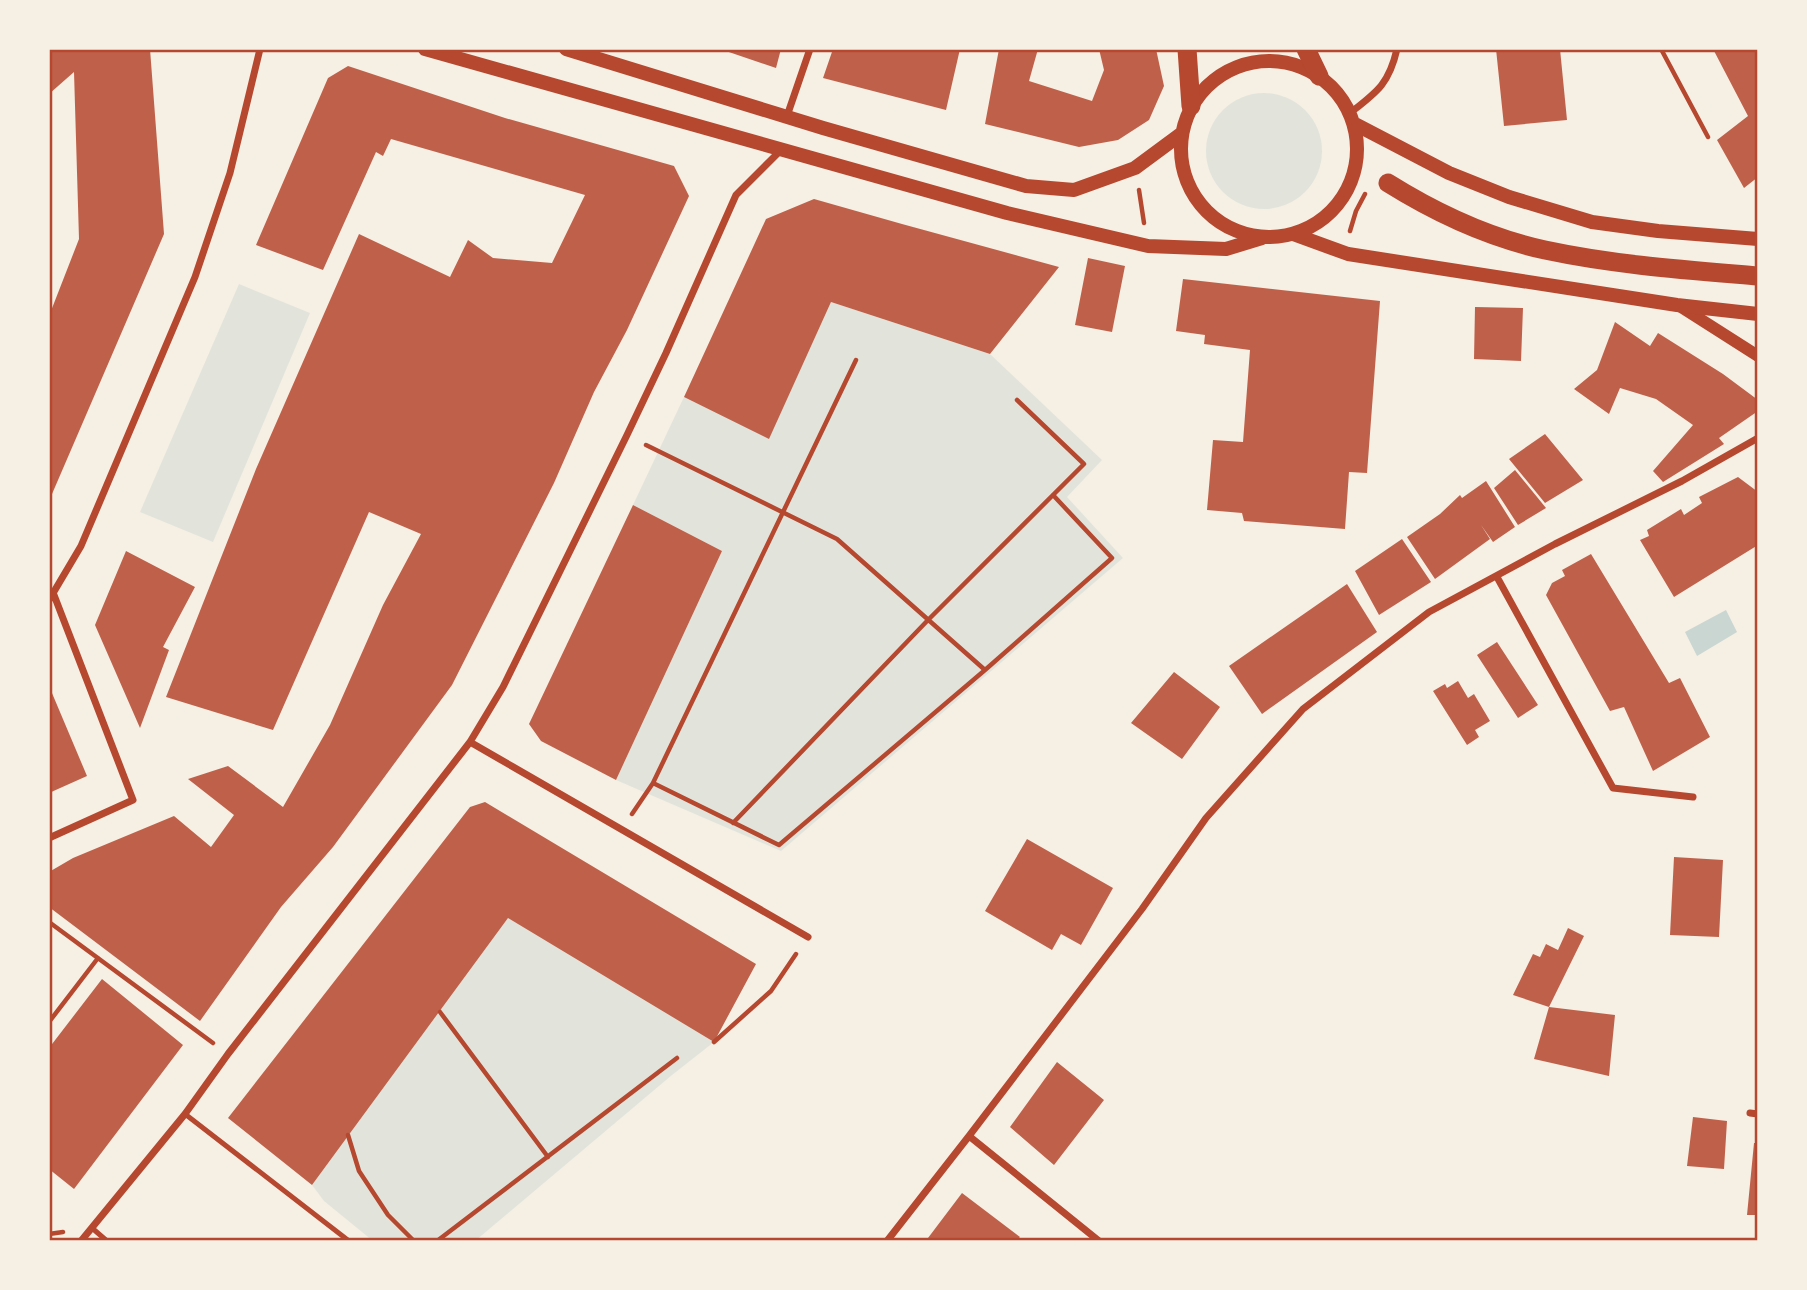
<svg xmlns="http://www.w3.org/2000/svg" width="1807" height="1290" viewBox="0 0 1807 1290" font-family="Manrope,sans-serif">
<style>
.green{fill:#e2e4dc}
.water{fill:#c9d6d2}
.building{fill:#bf614a}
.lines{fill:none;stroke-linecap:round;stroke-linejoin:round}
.path{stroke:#b5482f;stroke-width:4.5}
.service{stroke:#b5482f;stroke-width:5}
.minor{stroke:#b5482f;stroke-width:7}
.tertiary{stroke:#b5482f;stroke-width:12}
.secondary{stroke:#b5482f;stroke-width:14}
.trunk{stroke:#b5482f;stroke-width:19}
.neatline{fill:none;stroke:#b5482f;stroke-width:2.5}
</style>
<rect width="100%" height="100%" fill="#f6efe4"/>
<!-- green -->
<path class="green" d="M1206 151a58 58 0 1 1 116 0a58 58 0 1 1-116 0Z
M 239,284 L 310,313 L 213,542 L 140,512 Z
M 831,302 L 990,354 L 1102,460 L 1067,497 L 1123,558 L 781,851 L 616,780 L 722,551 L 633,505 L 684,397 L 769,438 Z
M 508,918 L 714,1042 L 672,1075 L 475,1241 L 373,1241 L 324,1201 L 312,1185 Z"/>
<!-- water -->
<path class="water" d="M 1726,610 L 1737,632 L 1697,656 L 1685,632 Z"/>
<!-- building -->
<path class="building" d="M 49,49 L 150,49 L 164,234 L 49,501 L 49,316 L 79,239 L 74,72 L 49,94 Z
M 720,49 L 781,49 L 776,68 Z
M 833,49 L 960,49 L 946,110 L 823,78 Z
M 999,49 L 1038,49 L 1029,81 L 1092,101 L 1104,70 L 1099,49 L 1156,49 L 1164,86 L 1149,120 L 1118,140 L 1079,147 L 985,124 Z
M 1496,49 L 1560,49 L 1567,120 L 1504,126 Z
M 1713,49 L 1758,49 L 1758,177 L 1744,188 L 1717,140 L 1748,116 Z
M 348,66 L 505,118 L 674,166 L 689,196 L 627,330 L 594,392 L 554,483 L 452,685 L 333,847 L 281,907 L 200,1021 L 49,907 L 49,872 L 73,858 L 174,816 L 211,847 L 234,815 L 188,779 L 228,766 L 283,807 L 330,725 L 383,605 L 421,534 L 369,512 L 273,730 L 166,697 L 256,469 L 359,234 L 450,277 L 468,240 L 493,258 L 552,263 L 585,195 L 391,139 L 383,156 L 376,152 L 323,270 L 256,245 L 328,78 Z
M 814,199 L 902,224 L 1059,267 L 990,354 L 831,302 L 769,439 L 684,397 L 766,219 Z
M 1088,258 L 1125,266 L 1112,332 L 1075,325 Z
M 1183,279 L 1380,301 L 1367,473 L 1349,472 L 1345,529 L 1244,521 L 1242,513 L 1207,510 L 1213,440 L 1243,442 L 1250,350 L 1204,344 L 1205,335 L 1176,331 Z
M 1475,307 L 1523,308 L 1521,361 L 1474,359 Z
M 1615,322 L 1650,346 L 1658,333 L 1723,374 L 1758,400 L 1758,411 L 1719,438 L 1724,444 L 1663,482 L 1653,471 L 1693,425 L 1656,399 L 1620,388 L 1609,414 L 1574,389 L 1597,370 Z
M 1545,434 L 1583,480 L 1545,503 L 1509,459 Z
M 1515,470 L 1546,508 L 1518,525 L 1494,488 Z
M 1738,477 L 1758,492 L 1758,545 L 1674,597 L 1640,540 L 1649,536 L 1647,530 L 1681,509 L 1684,515 L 1702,503 L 1699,497 Z
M 1486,481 L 1515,527 L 1493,542 L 1481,525 L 1490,539 L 1435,579 L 1407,537 L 1440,514 L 1460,495 L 1462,498 Z
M 633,505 L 722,551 L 616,780 L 541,741 L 529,724 Z
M 1402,539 L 1431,582 L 1379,615 L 1355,571 Z
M 126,551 L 195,587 L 163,647 L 169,650 L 140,728 L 95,625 Z
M 1591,554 L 1669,683 L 1680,678 L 1710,737 L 1653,771 L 1624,707 L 1610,711 L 1546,595 L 1552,583 L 1565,576 L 1562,570 Z
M 1347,584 L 1377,632 L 1262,714 L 1229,666 Z
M 1497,642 L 1538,705 L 1518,718 L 1477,655 Z
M 1174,672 L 1220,707 L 1182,759 L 1131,723 Z
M 1458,681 L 1468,698 L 1474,694 L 1490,721 L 1475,730 L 1479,737 L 1467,745 L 1433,691 L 1445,684 L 1447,688 Z
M 49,686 L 87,776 L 49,793 Z
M 485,802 L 756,964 L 714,1042 L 508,918 L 312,1185 L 228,1118 L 470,807 Z
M 1027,839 L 1113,888 L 1081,945 L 1061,934 L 1052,950 L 985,911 Z
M 1674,857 L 1723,860 L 1719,937 L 1670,935 Z
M 1568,928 L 1584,936 L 1549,1007 L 1513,995 L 1533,954 L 1540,957 L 1546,944 L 1558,950 Z
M 102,979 L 183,1045 L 74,1189 L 49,1169 L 49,1048 Z
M 1549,1007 L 1615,1015 L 1609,1076 L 1534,1059 Z
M 1057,1062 L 1104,1100 L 1054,1165 L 1010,1127 Z
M 1693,1117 L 1727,1121 L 1724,1169 L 1687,1166 Z
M 1754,1143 L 1758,1143 L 1758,1215 L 1747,1215 Z
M 962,1193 L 1020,1237 L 1016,1241 L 933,1241 L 928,1238 Z"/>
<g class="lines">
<!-- path -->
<path class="path" d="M 1661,49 L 1708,137
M 1139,190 L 1144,223
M 1350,231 L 1356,211 L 1365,194
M 985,670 L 1112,558 L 1053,495
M 653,783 L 856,360
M 632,814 L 653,783 L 779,845 L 985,670 L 837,539 L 646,445
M 733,823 L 928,620 L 1084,464 L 1017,400
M 49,922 L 213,1043
M 440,1012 L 548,1157
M 49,1022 L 98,958
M 714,1042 L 771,991 L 796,954
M 348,1135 L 359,1171 L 388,1215 L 414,1241
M 49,1234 L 63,1232
M 437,1241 L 677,1058"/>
<!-- service -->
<path class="service" d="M 185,1114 L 349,1241
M 92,1228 L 107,1241"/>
<!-- minor -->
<path class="minor" d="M 1350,113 C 1377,92 1389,84 1397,49
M 787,116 L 810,49
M 1497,577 L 1613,788 L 1693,797
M 49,600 L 81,546 L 195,277 L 230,173 L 260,49
M 470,742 L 808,937
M 49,838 L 133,800 L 54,595
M 1750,1113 L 1758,1114
M 969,1136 L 1099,1241
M 81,1241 L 185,1114 L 228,1054 L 470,742 L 503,687 L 627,435 L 666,353 L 736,195 L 781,150
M 887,1241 L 969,1136 L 1142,909 L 1206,818 L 1303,709 L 1429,612 L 1555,544 L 1682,481 L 1758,438"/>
<!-- tertiary -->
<path class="tertiary" d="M 1678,305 L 1758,356"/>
<!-- secondary -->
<path class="secondary" d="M 425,49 L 1007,213 L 1148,246 L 1226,249 L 1262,238
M 566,49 L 823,128 L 1026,186 L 1074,190 L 1135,168 L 1181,134
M1181 149a88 88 0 1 1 176 0a88 88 0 1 1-176 0Z
M 1353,123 L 1449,173 L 1509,197 L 1592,222 L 1658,231 L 1758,239
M 1293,234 L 1348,254 L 1677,305 L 1758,314"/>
<!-- trunk -->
<path class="trunk" d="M 1187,49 L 1191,106
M 1306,49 L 1319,76
M 1388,183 C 1436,213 1490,238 1545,250 C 1615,265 1687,270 1758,276"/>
</g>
<!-- border -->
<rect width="1807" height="1290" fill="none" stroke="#f6efe4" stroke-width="102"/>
<rect x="51" y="51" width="1705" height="1188" class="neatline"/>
</svg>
